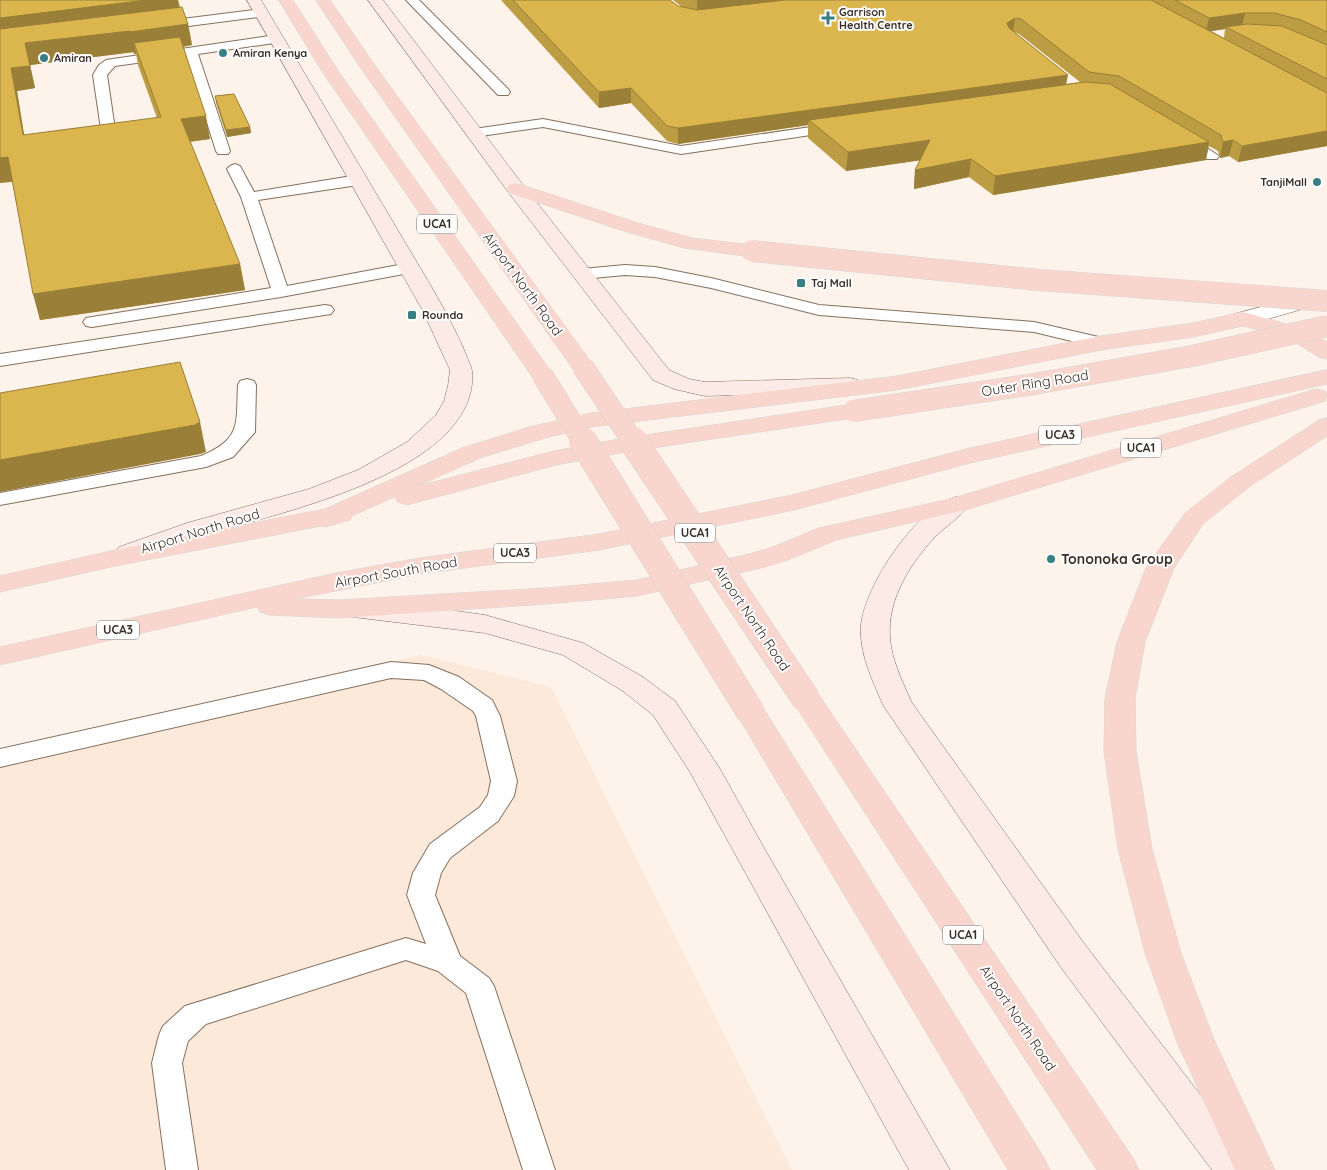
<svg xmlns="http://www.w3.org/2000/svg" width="1327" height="1170" viewBox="0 0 1327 1170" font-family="Quicksand,sans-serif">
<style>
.built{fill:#fce9da}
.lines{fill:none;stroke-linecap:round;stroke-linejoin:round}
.lane-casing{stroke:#85705e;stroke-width:2}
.street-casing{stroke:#85705e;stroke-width:1}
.secondary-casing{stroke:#85705e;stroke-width:1}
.primary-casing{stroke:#d7d5d4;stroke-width:1}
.lane{fill:#fff;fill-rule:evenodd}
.street{fill:#fff;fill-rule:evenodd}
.secondary{fill:#fbeae6;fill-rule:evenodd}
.primary{fill:#f8d6cd;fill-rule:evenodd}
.primary-bridge-far1-casing{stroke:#d7d5d4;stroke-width:22;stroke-linecap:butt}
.primary-bridge-casing{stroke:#d7d5d4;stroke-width:29;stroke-linecap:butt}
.primary-bridge-far1{stroke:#f8d6cd;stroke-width:21}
.primary-bridge{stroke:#f8d6cd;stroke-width:28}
.wall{fill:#bc9d43;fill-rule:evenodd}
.shaded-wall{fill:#997f37}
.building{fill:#dbb64e;stroke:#997f37}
.poi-dot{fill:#367f84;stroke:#fff;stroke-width:2}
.labels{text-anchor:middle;stroke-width:4;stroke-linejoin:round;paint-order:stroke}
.far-poi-label{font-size:11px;font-weight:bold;fill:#392f27;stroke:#fff;text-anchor:start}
.shield{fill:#fff;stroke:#746d68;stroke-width:1}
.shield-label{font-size:12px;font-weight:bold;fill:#392f27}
.street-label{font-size:14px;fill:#392f27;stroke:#fff}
.poi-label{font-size:14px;font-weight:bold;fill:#392f27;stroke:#fff;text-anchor:start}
</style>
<rect width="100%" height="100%" fill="#fdf3ea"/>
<!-- built -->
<path class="built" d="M 420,655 L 551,687 L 792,1170 L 0,1170 L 0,751 Z"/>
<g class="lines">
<defs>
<path id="lane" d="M 406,0 L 419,0 L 508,89 L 510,92 L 508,95 L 498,95 Z
M 262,9 L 268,13 L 266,16 L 158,30 L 152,26 L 158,22 Z
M 276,35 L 282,39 L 281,42 L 198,54 L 230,151 L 228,154 L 218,154 L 216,151 L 186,56 L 115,66 L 107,75 L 116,136 L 114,139 L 104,139 L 102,136 L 93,75 L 99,65 L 106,60 Z
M 543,119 L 681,146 L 838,123 L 843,124 L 845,127 L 843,130 L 838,131 L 681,154 L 543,127 L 474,137 L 469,136 L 467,133 L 469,130 L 474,129 Z
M 1181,133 L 1186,134 L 1219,156 L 1217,159 L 1207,159 L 1176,140 L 1174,137 L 1176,134 Z
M 235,164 L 240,166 L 254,192 L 358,175 L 363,177 L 366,180 L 363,183 L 358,185 L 258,200 L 287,286 L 409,263 L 415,264 L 417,268 L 415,272 L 409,273 L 281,297 L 92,327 L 86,326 L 83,322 L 86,318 L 92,317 L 271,288 L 241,197 L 227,169 L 230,166 Z
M 625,265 L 655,267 L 711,278 L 819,305 L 1034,322 L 1107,339 L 1110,343 L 1107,347 L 1101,348 L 1034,332 L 819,315 L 711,288 L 655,277 L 625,275 L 582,279 L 576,278 L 574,274 L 576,270 L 582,269 Z
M 325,305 L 331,306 L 334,310 L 331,314 L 0,366 L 0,354 Z
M 247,379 L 254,381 L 256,385 L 255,432 L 233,457 L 206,467 L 0,505 L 0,493 L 201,456 C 242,439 236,424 238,385 L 240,381 Z
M 391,662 L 429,665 L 459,677 L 492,700 L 500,716 L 517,781 L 514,796 L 498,821 L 450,858 L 441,873 L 435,895 L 460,956 L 489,978 L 494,986 L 555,1170 L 523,1170 L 466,993 L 438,971 L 406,960 L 206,1024 L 188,1041 L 182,1063 L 198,1170 L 166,1170 L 152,1063 L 159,1035 L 163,1026 L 185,1006 L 406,938 L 426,944 L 407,895 L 413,873 L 430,844 L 480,807 L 488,795 L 491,781 L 476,716 L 473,711 L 441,689 L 424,680 L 391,678 L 0,767 L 0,749 Z"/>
<path id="street" d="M 1316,292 L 1324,293 L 1327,298 L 1324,303 L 1243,326 L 1235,324 L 1232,319 L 1235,314 Z"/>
<path id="secondary" d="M 247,0 L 261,0 C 305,74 349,148 393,222 C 420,269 452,316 471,367 C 473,372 472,379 472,384 C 462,474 279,513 208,534 C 181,542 155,554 128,561 L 119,559 L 115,553 L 119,547 L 187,523 L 309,489 L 358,470 L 407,442 L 420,430 L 436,415 L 444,401 L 448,386 L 450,370 L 423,311 Z
M 368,0 L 383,0 L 523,185 L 669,370 L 689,379 L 705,382 L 850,378 L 858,380 L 862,385 L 858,390 L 850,392 L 705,396 L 674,389 L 653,380 L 509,193 Z
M 956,497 L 965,500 L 969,505 C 960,518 944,527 933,539 C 907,568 884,605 891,646 C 894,665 904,685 912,703 L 1086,946 L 1249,1158 L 1255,1170 L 1212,1170 L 1060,966 L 883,705 C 872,679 859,653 861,625 C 865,585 917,507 956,497 Z
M 363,602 L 435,608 L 485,615 L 583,643 L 643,677 L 675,701 L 720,769 L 768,855 L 950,1170 L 909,1170 L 690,772 L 653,715 L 623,691 L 563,655 L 485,633 L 353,617 L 349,611 L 353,605 Z"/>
<path id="primary" d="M 279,0 L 293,0 L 339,72 L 554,376 L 551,381 L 543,383 L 535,381 L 323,73 Z
M 316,0 L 330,0 L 374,64 L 591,362 L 594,367 L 591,372 L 583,374 L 575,372 L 362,70 Z
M 516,183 L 641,224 L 692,238 L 752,245 L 759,247 L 762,251 L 759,255 L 752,257 L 684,248 L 627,232 L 509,193 L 507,189 L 509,185 Z
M 1243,312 C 1273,320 1301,327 1327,342 L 1327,359 L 1319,357 L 1296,343 L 1271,333 L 1243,326 L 1193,337 L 1101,350 L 897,390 L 591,427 L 545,438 L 480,458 L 418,486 L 554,451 L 619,439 L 853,404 L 861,406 L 865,411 L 861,416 L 853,418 L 619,453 L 556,465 L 407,505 L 398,502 L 394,497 L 352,516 L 350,520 L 325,527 L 321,526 L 115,566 L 0,592 L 0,576 L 115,550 L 325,509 L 462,448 L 529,427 L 591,413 L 897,376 L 1101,336 L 1193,323 Z
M 1327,370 L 1327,384 L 974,462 L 794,510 L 599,550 L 420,574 L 295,599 L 339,600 L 546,588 L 637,580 L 745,555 L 770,548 L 819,528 L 950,499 L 1309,391 L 1317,389 L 1325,391 L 1327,394 L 1325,401 L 965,510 L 836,540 L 788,560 L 761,568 L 637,596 L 546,604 L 339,618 L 270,615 L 260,612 L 257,607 L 0,665 L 0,647 L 336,573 L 420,558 L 599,534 L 792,495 L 970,448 Z
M 1327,418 L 1327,436 L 1249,487 L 1203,524 L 1174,568 L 1145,642 L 1135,698 L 1136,751 L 1152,849 L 1181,953 L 1215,1042 L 1275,1170 L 1235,1170 L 1177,1042 L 1145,953 L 1118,849 L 1104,751 L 1105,698 L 1117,642 L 1146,568 L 1185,513 L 1231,477 L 1319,420 Z
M 806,689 L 817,692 L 1133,1158 L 1139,1170 L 1097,1170 L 791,699 L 795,692 Z
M 751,703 L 762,706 L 1044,1158 L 1050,1170 L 1008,1170 L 736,713 L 740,706 Z"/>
</defs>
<!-- lane casing -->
<use href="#lane" class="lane-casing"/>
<!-- street casing -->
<use href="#street" class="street-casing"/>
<!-- secondary casing -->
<use href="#secondary" class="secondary-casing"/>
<!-- primary casing -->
<use href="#primary" class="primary-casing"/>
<!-- lane -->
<use href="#lane" class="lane"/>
<!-- street -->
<use href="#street" class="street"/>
<!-- secondary -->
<use href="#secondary" class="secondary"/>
<!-- primary -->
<use href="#primary" class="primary"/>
<defs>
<path id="primary-bridge-far1" d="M 752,251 L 1039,280 L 1327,301
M 583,367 L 634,443
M 543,376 L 584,443
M 853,411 L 1034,384 L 1192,356 L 1327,326"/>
<path id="primary-bridge" d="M 583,441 L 751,713
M 633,441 L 806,699"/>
</defs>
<!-- primary-bridge-far1 casing -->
<use href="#primary-bridge-far1" class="primary-bridge-far1-casing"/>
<!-- primary-bridge casing -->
<use href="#primary-bridge" class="primary-bridge-casing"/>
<!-- primary-bridge-far1 -->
<use href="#primary-bridge-far1" class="primary-bridge-far1"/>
<!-- primary-bridge -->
<use href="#primary-bridge" class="primary-bridge"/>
</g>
<!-- wall -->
<path class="wall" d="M 0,0 L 178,0 L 180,7 L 188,24 L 192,45 L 183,47 L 210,139 L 190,142 L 240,264 L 245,290 L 40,320 L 12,182 L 0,183 ZM 134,52 L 134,54 L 136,54 L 138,65 L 157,118 L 24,135 L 17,91 L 35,88 L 30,65 Z
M 501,0 L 670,0 L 678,6 L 682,7 L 673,0 L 1327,0 L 1327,146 L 1238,162 L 1229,156 L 1220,158 L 1218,151 L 1209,146 L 1206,160 L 993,195 L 969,177 L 914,189 L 915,170 L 921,160 L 846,171 L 808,138 L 808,125 L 678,144 L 667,141 L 631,103 L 599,108 ZM 1225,29 L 1224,38 L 1211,31 ZM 1014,32 L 1019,34 L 1080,82 L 1066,84 Z
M 215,96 L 250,127 L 251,133 L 227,137 L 216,103 Z"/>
<!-- shaded-wall -->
<path class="shaded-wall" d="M 147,0 L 178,0 L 181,17 L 0,40 L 0,18 Z
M 697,0 L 806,0 L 697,12 Z
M 1245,13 L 1242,27 L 1226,27 L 1225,29 L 1206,32 L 1209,18 Z
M 1015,18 L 1013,32 L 1005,37 L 1007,23 Z
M 188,24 L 192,45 L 138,53 L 134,43 L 136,54 L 134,54 L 130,32 Z
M 130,31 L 134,52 L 30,65 L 35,88 L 17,91 L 28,159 L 23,135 L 11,68 L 25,43 Z
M 1068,75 L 1065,90 L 809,120 L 808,125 L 678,144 L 678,128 Z
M 631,88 L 631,103 L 599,108 L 599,92 Z
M 206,116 L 210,139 L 185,142 L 181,119 Z
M 250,127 L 251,133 L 227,137 L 226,130 Z
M 1327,131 L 1327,146 L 1238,162 L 1242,146 Z
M 930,140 L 929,159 L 846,171 L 848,152 Z
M 1233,140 L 1229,156 L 1220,158 L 1223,142 Z
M 1209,142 L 1206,160 L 993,195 L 995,176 Z
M 8,157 L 14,181 L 0,183 L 0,158 Z
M 971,159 L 969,177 L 914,189 L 915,170 Z
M 240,264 L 245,290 L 40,320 L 33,294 Z
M 200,422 L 206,452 L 200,454 L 0,492 L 0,460 Z"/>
<!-- building -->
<path class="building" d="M 0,0 L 147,0 L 0,18 Z
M 513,0 L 670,0 L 678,6 L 697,10 L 785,0 L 1151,0 L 1327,93 L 1327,131 L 1242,146 L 1233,140 L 1223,142 L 1221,135 L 1119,76 L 1089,72 L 1021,19 L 1015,18 L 1007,23 L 1009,28 L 1068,75 L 678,128 L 667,126 L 631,88 L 599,92 Z
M 1175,0 L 1327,0 L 1327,32 L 1301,20 L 1274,13 L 1245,13 L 1209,18 Z
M 182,7 L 188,24 L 130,32 L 130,31 L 25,43 L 30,66 L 11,68 L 23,135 L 161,117 L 134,43 L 180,37 L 206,116 L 181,119 L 240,264 L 33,294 L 8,157 L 0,158 L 0,29 Z
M 1247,24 L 1282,26 L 1327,45 L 1327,79 L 1226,27 Z
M 1085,82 L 1110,84 L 1209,142 L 995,176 L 971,159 L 915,170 L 930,140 L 848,152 L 809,120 Z
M 234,94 L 250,127 L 226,130 L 215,96 Z
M 180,362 L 200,422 L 195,425 L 0,460 L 0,393 Z"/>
<!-- markers -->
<g class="poi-dot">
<path d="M825.5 10.5h5v5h5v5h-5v5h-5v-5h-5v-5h5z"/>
<circle cx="223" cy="53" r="5"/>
<circle cx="44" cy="58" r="5"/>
<circle cx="1317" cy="182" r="5"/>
<rect x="796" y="278" width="10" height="10" rx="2.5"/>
<rect x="407" y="310" width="10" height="10" rx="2.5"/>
<circle cx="1051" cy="559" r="5"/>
</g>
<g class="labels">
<!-- far-poi labels -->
<g class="far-poi-label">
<text x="839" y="16">Garrison<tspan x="839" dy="13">Health Centre</tspan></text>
<text x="233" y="57">Amiran Kenya</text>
<text x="54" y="62">Amiran</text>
<text x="1307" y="186" text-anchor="end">TanjiMall</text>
<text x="811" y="287">Taj Mall</text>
<text x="422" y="319">Rounda</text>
</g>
<!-- shield labels -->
<g class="shield">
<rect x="417" y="214.5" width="40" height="19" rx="4"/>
<rect x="1039" y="425.5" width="42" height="19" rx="4"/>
<rect x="1121" y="438.5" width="40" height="19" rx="4"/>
<rect x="675" y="523.5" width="40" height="19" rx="4"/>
<rect x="494" y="543.5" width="42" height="19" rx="4"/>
<rect x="97" y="620.5" width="42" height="19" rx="4"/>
<rect x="943" y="925.5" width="40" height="19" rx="4"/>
</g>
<g class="shield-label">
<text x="437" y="228">UCA1</text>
<text x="1060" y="439">UCA3</text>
<text x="1141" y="452">UCA1</text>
<text x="695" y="537">UCA1</text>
<text x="515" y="557">UCA3</text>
<text x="118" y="634">UCA3</text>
<text x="963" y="939">UCA1</text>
</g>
<!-- street labels -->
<g class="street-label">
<text transform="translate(523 284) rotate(54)" y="5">Airport North Road</text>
<text transform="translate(1035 383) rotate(-9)" y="5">Outer Ring Road</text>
<text transform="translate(200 531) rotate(-17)" y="5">Airport North Road</text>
<text transform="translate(396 572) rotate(-10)" y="5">Airport South Road</text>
<text transform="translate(752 618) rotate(56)" y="5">Airport North Road</text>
<text transform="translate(1018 1018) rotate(56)" y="5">Airport North Road</text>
</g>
<!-- poi labels -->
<g class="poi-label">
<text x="1061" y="564">Tononoka Group</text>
</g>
</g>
</svg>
